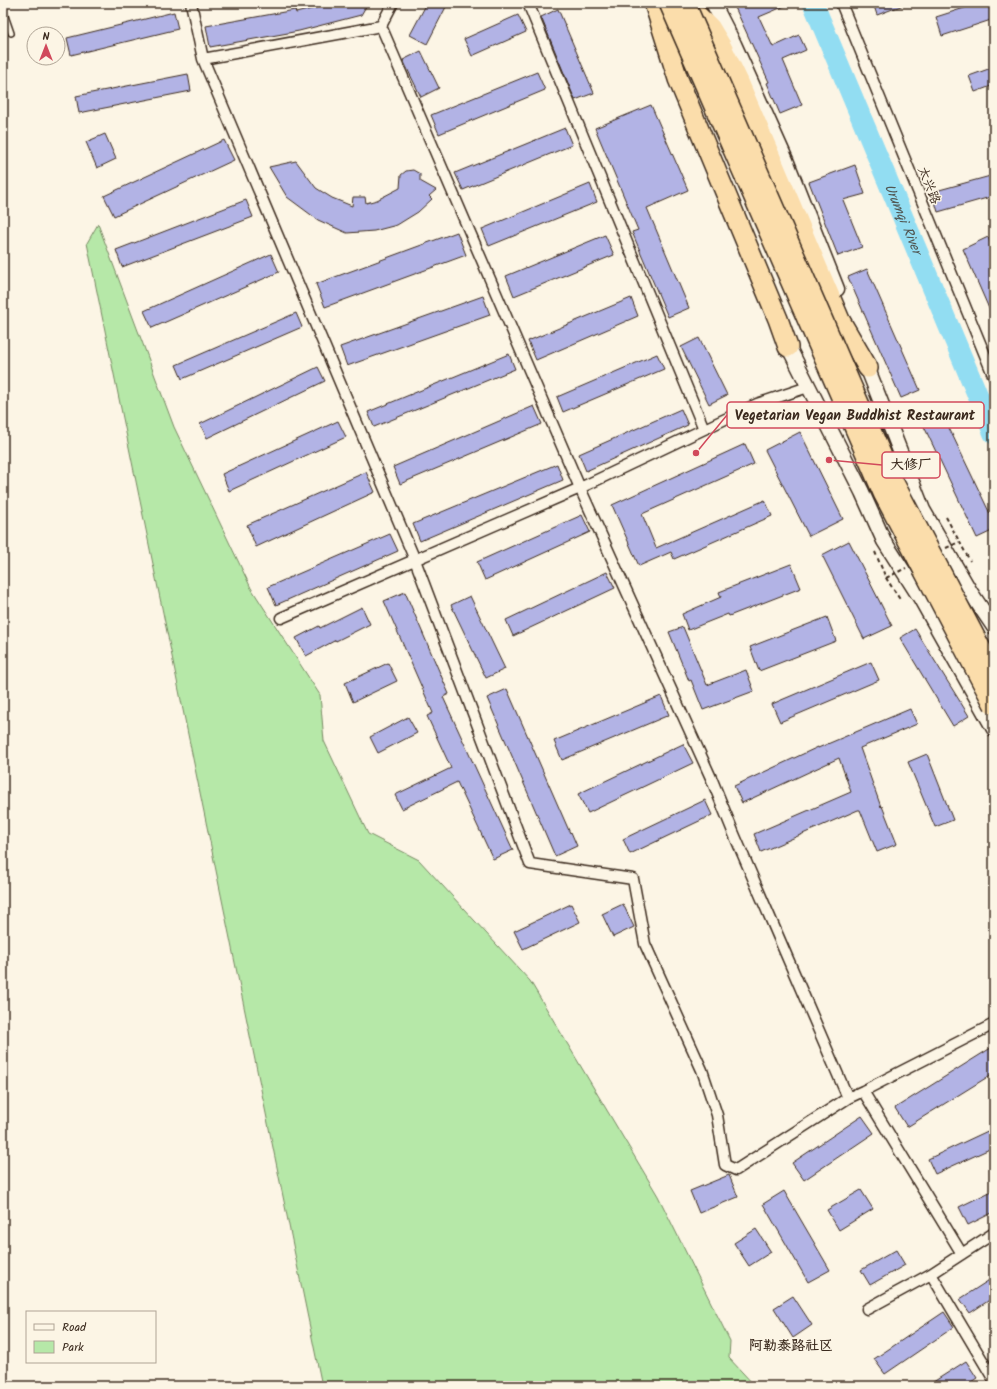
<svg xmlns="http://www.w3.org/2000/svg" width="997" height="1389" viewBox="0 0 997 1389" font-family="Kalam,'LXGW WenKai TC',sans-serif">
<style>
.green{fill:#b6e8a8;stroke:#788963}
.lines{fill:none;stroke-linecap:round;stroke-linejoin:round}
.river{stroke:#92ddf2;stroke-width:21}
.building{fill:#b2b3e5;stroke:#3b2a1e}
.lane-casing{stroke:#3b2a1e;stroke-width:8}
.street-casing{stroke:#3b2a1e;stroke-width:13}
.secondary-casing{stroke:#3b2a1e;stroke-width:17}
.highway-casing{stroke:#3b2a1e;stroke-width:22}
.path{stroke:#3b2a1e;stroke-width:2;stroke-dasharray:4 3;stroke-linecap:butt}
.lane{stroke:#fcf5e5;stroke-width:5}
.street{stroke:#fcf5e5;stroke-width:10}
.secondary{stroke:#fcf5e5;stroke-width:14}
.highway{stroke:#fbddab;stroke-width:19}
.highway-bridge-casing{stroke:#3b2a1e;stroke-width:22;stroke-linecap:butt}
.path-bridge{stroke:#3b2a1e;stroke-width:2;stroke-dasharray:4 3;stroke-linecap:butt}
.highway-bridge{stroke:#fbddab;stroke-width:19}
.labels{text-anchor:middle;stroke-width:3;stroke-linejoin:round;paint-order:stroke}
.street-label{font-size:13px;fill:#3b2a1e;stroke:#fcf5e5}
.water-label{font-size:14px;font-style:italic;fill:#515753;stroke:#fcf5e5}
.neighbourhood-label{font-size:14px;font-weight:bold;fill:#3b2a1e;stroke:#fcf5e5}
.leader{fill:none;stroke:#d1495b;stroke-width:1.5}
.callout-dot{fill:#d1495b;stroke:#fcf5e5;stroke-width:1.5}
.callout{fill:#fcf5e5;stroke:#d1495b;stroke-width:1.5}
.callout-label{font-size:14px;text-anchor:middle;font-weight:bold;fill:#3b2a1e}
</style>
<rect width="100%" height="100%" fill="#fcf5e5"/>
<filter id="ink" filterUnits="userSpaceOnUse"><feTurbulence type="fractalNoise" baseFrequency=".025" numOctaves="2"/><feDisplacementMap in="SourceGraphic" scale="8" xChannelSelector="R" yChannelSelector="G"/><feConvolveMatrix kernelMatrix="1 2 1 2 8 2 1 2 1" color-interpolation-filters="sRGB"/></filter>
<g filter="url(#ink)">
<!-- green -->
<path class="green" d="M 98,224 L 174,427 L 251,588 L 320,695 L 324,741 L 368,834 L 419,860 L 530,981 L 658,1196 L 730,1341 L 729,1358 L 755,1386 L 322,1386 L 87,243 Z"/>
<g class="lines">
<!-- river -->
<path class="river" id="s1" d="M 813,3 L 994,434"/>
</g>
<!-- building -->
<path class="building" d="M 335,3 L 368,3 L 361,15 L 299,31 L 210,47 L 206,26 L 295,10 L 296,13 Z
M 427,3 L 448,3 L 427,44 L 410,35 Z
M 733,3 L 792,3 L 759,17 L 773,47 L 799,35 L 806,50 L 783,60 L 802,105 L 780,114 L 767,83 L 769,82 Z
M 873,3 L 906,3 L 906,4 L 877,15 Z
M 980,3 L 994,3 L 994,19 L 942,36 L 936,17 Z
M 558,9 L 594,93 L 575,100 L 541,17 Z
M 174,12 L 178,29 L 71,55 L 67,38 Z
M 518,15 L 526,32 L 472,56 L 464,39 Z
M 421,51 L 439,88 L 421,97 L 403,60 Z
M 994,67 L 994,85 L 975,92 L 969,76 Z
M 537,72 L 545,90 L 439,134 L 431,115 Z
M 188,74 L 191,91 L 79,113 L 76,96 Z
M 651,105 L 688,190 L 647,208 L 689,308 L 668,317 L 632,232 L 638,230 L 595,128 Z
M 565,128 L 572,145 L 463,190 L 455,173 Z
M 105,134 L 116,159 L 97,168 L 86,142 Z
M 224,140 L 234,160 L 114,216 L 104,196 Z
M 296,161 L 316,188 L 332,198 L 352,206 L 353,197 L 365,197 L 366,203 L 377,200 L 400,188 L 401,175 L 406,171 L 413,170 L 420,174 L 420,181 L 436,190 L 429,196 L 432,199 L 418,212 L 397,225 L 374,231 L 347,233 L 318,220 L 287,197 L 269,167 Z
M 855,165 L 865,194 L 843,200 L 862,247 L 838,256 L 809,182 Z
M 994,175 L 994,196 L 938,212 L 932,192 Z
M 590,184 L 597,202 L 489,246 L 482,229 Z
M 246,200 L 253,217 L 122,267 L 116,250 Z
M 457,232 L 466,255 L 325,307 L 316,284 Z
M 605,235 L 614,255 L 514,296 L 506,276 Z
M 988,237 L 994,250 L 994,320 L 963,249 Z
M 271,254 L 279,272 L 152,328 L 144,311 Z
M 867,269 L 920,390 L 901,398 L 848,277 Z
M 483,296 L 490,315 L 347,366 L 340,347 Z
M 631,298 L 638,316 L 536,360 L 528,341 Z
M 296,313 L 302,327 L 182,379 L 176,365 Z
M 699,338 L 727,395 L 709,404 L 681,347 Z
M 509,354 L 515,369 L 374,427 L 368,412 Z
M 657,354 L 664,369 L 563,412 L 557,397 Z
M 318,367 L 325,381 L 207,438 L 200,424 Z
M 534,406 L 542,424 L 400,484 L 393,467 Z
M 939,407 L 994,522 L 994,530 L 977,538 L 919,416 Z
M 681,409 L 688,425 L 586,471 L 579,454 Z
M 338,421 L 346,437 L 229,491 L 222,474 Z
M 800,432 L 843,519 L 809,536 L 765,450 Z
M 745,444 L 754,464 L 642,514 L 656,548 L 765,500 L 772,516 L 674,559 L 671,552 L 639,566 L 612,505 Z
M 557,464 L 563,480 L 420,541 L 413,524 Z
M 366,472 L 375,492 L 256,547 L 247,525 Z
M 582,515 L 590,532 L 485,580 L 477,562 Z
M 390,534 L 398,551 L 276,605 L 268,587 Z
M 849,541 L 892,626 L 864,639 L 822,555 Z
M 791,564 L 801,588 L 729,616 L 728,614 L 688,630 L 682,614 L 721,597 L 719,592 Z
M 607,572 L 615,588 L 513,636 L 506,620 Z
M 405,592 L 449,694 L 443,697 L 513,850 L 493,859 L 457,782 L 402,809 L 395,795 L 451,768 L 427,716 L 433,713 L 384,601 Z
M 470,596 L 505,669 L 486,678 L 451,605 Z
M 362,607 L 370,624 L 336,641 L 336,640 L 306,656 L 296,638 L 319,626 L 320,628 Z
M 827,617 L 836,641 L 759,671 L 750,647 Z
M 683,627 L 707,685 L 746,670 L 754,691 L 703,710 L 691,680 L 689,681 L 669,632 Z
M 915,629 L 969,716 L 953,726 L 900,638 Z
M 871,662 L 879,680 L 780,722 L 772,704 Z
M 388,663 L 397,681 L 353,702 L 345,683 Z
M 507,689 L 570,833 L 571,832 L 577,846 L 555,856 L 487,698 Z
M 661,696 L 669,715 L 562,760 L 554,741 Z
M 910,709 L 917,724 L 860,748 L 881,807 L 882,806 L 897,844 L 877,852 L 860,810 L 858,810 L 761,852 L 754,834 L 851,792 L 839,758 L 742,803 L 734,786 L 818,747 L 818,748 Z
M 408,717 L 417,733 L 378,753 L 370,737 Z
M 683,744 L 693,763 L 588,813 L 578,794 Z
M 927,754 L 953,820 L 935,827 L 908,762 Z
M 705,800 L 712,815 L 630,854 L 623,839 Z
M 571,904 L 580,922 L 523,949 L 514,931 Z
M 623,904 L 634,927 L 613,937 L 602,914 Z
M 994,1046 L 994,1073 L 907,1127 L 895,1108 Z
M 862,1116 L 874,1133 L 804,1180 L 792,1163 Z
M 994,1128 L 994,1147 L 935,1174 L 928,1159 Z
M 729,1175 L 738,1197 L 699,1213 L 690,1191 Z
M 861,1190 L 873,1209 L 839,1230 L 827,1210 Z
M 994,1190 L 994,1212 L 968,1225 L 959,1207 Z
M 784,1191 L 830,1270 L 808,1282 L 763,1204 Z
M 756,1229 L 771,1252 L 749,1266 L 734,1243 Z
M 896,1250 L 905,1265 L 870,1285 L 861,1270 Z
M 994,1277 L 994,1297 L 970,1313 L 960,1299 Z
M 793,1296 L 812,1325 L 793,1338 L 774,1308 Z
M 944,1312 L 954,1327 L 885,1374 L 874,1359 Z
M 966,1361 L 977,1378 L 965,1386 L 927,1386 Z"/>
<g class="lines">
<defs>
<path id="lane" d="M 3,10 L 11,33"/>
<path id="street" d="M 191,3 L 203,59 L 415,560 L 530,864 L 633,879 L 645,944 L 702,1070 L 717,1115 L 725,1165 L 736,1170 L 848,1098 L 863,1091 L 994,1024
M 528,3 L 704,429
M 841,3 L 994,377
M 381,26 L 393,3
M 203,59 L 381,26 L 580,488 L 712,780 L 734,834 L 848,1098
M 281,618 L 580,488 L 757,404 L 808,387
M 863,1091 L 962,1254
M 931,1274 L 994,1380
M 867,1309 L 931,1274 L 994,1233"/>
<path id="secondary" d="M 713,3 L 734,44 L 786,160 L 837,289
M 784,338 L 862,492 L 884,541 L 921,599 L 994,729
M 864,359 L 923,510 L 971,593 L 994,627"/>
<path id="highway" d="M 654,3 L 678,79 L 778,319 L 788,347
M 685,3 L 710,27 L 722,47 L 739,82 L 840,320 L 868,368"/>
</defs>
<!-- lane casing -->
<use href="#lane" class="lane-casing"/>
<!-- street casing -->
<use href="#street" class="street-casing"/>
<!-- secondary casing -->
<use href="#secondary" class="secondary-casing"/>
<!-- highway casing -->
<use href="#highway" class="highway-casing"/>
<!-- path -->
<path class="path" d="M 946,517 L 970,561
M 875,552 L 886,578 L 901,601"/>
<!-- lane -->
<use href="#lane" class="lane"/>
<!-- street -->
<use href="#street" class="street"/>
<!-- secondary -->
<use href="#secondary" class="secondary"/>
<!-- highway -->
<use href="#highway" class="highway"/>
<defs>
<path id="highway-bridge" d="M 669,3 L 883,493 L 994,705
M 685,3 L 892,479 L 994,673"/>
</defs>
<!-- highway-bridge casing -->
<use href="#highway-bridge" class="highway-bridge-casing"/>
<!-- path-bridge -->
<path class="path-bridge" d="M 946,548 L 959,542
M 886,578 L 906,568"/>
<!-- highway-bridge -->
<use href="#highway-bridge" class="highway-bridge"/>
</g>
</g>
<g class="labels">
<!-- street labels -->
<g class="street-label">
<text transform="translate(930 185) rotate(68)" y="5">太兴路</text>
</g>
<!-- water labels -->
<g class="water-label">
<text dy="5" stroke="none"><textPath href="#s1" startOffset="234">Urumqi River</textPath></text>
</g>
<!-- neighbourhood labels -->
<g class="neighbourhood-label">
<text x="791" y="1350">阿勒泰路社区</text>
</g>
</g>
<!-- callouts -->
<path class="leader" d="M696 453L727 415M829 460L882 465"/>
<g class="callout-dot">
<circle cx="696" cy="453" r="4"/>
<circle cx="829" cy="460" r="4"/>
</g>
<g class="callout">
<rect x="727" y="402" width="257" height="26" rx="4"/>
<rect x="882" y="452" width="58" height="26" rx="4"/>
</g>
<g class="callout-label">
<text x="855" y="420">Vegetarian Vegan Buddhist Restaurant</text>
<text x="911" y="469">大修厂</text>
</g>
<!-- margin -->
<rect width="997" height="1389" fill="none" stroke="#fcf5e5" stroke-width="16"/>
<rect x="8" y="8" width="981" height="1373" fill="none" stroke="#3b2a1e" stroke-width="1.5" filter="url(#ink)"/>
<!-- legend -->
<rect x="26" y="1311" width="130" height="52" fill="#fcf5e5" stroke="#afa495"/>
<rect x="34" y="1324" width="20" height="6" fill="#fcf5e5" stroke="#afa495"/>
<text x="62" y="1331" font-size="12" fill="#3b2a1e">Road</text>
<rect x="34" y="1341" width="20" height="12" fill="#b6e8a8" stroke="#afa495"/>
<text x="62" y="1351" font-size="12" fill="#3b2a1e">Park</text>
<!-- north arrow -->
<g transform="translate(46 46)"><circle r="19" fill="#fcf5e5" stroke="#afa495"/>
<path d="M0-3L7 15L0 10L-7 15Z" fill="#d1495b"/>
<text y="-6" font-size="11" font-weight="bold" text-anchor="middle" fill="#3b2a1e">N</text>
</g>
</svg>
